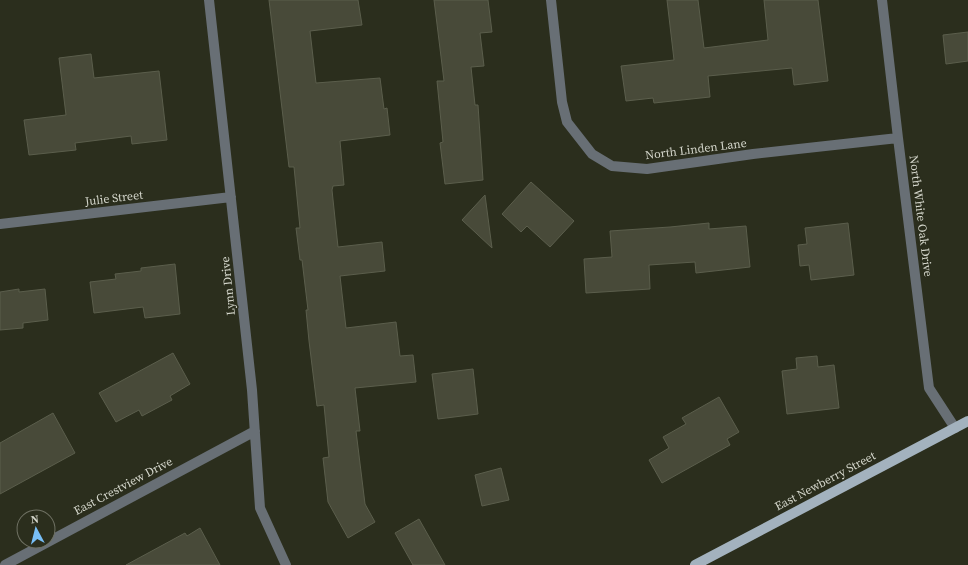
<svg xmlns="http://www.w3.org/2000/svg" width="968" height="565" viewBox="0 0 968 565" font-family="'Source Serif 4',serif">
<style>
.building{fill:#484a39;stroke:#5b5e4c}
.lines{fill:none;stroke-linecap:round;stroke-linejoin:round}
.minor{stroke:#686f75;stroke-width:10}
.major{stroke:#a3b2be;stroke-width:10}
.labels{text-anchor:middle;stroke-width:3;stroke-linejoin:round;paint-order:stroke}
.street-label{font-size:12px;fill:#d4d6cb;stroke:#2b2e1d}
</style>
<rect width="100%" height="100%" fill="#2b2e1d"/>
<!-- building -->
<path class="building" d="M 269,0 L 358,0 L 362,25 L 310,31 L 316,83 L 380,78 L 384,109 L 387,108 L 390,135 L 340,141 L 344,185 L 333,186 L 332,190 L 338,247 L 382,242 L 385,271 L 340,276 L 346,328 L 396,322 L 400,356 L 413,355 L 416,382 L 355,388 L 360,431 L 356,431 L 365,504 L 375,522 L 348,538 L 328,502 L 323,458 L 329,457 L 324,405 L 317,406 L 309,341 L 306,310 L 308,310 L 302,260 L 300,260 L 296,228 L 300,228 L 294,167 L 289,167 Z
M 434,0 L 488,0 L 492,32 L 480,33 L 484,66 L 471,67 L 475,105 L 478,105 L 483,180 L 445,184 L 440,143 L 443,142 L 437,81 L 444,81 Z
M 667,0 L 698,0 L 704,48 L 768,40 L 764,0 L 818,0 L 828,81 L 794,85 L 792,68 L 708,76 L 710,97 L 654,103 L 653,98 L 626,101 L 621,66 L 674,60 Z
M 968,32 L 968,61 L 946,64 L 943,35 Z
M 91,54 L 94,78 L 159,71 L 167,140 L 132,144 L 131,136 L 75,143 L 76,150 L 29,155 L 24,120 L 66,115 L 59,58 Z
M 531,182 L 574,221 L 550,247 L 527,226 L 521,232 L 502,214 Z
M 485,195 L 492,248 L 462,220 Z
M 709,223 L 709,229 L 746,226 L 750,267 L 696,273 L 695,262 L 649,265 L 650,289 L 586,293 L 584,259 L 612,257 L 610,231 L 670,227 Z
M 848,223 L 854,275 L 811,280 L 809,265 L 800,266 L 798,245 L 807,244 L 805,228 Z
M 175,264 L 180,314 L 145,318 L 143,307 L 94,313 L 90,282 L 116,279 L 115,274 L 141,271 L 141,268 Z
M 19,289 L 19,292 L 45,289 L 48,320 L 23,323 L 23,328 L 0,330 L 0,292 Z
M 173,353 L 190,384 L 170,396 L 172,400 L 142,416 L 139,410 L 116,422 L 99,393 Z
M 817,356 L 818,367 L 834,365 L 839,408 L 787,414 L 782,371 L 797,369 L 796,358 Z
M 473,369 L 478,414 L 438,419 L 432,374 Z
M 719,397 L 739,432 L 727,439 L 730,445 L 662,483 L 649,460 L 669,448 L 663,437 L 686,424 L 682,418 Z
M 53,413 L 75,453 L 0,494 L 0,443 Z
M 501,468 L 509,500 L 482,506 L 475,475 Z
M 419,519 L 445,565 L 413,565 L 395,533 Z
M 200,528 L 220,565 L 126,565 L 185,533 L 187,536 Z"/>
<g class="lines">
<!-- minor -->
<path class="minor" d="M 209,0 L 252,390 L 260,508 L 286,565
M 551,0 L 562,102 L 567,122 L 592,154 L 612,166 L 647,169 L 753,154 L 898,138
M 882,0 L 898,138 L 929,388 L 955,428
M 0,224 L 231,197
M 5,565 L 255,431"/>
<!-- major -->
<path class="major" d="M 695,565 L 968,421"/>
</g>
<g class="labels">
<!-- street labels -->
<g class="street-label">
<text transform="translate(696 149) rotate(-7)" y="4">North Linden Lane</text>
<text transform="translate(114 198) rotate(-7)" y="4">Julie Street</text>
<text transform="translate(921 216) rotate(83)" y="4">North White Oak Drive</text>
<text transform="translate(228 286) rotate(-96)" y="4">Lynn Drive</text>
<text transform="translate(825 481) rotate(-28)" y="4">East Newberry Street</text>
<text transform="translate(123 486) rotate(-28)" y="4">East Crestview Drive</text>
</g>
</g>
<!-- north arrow -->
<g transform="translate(36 529) rotate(353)"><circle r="19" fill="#2b2e1d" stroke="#6f7163"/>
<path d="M0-3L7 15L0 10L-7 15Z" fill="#78bff7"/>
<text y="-6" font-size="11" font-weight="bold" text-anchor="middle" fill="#d4d6cb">N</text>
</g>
</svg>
